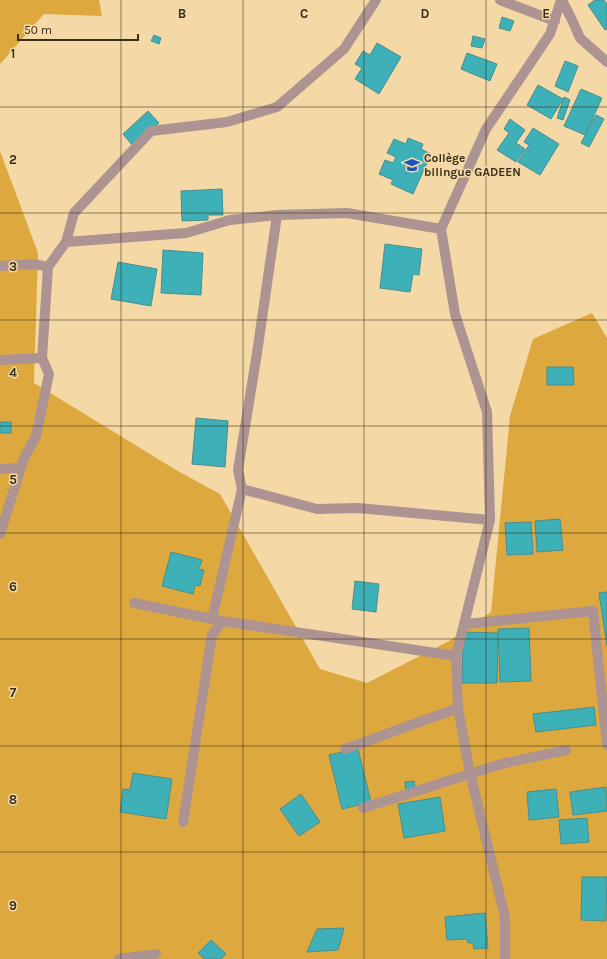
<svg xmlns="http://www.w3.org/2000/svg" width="607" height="959" viewBox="0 0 607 959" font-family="Karla,sans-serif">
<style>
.green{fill:#dda93f}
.building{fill:#3db0b8;stroke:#478e93}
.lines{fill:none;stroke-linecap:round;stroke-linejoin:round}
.minor{stroke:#ad9391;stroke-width:10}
.grid{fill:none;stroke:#382e1a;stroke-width:1;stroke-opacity:0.55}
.labels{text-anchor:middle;stroke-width:3;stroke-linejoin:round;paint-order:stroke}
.poi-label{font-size:12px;font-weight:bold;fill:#382e1a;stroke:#f4d8a6;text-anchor:start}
.grid-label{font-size:13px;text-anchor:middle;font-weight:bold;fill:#382e1a;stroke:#f4d8a6;stroke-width:3;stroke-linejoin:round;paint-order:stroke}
</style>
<rect width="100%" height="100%" fill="#f4d8a6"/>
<!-- green -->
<path class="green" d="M 0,0 L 99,0 L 102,16 L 44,14 L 0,64 Z
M 0,151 L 38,253 L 34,383 L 176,470 L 220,494 L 320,669 L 367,683 L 449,641 L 491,612 L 510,416 L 533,339 L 592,313 L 607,338 L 607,959 L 0,959 Z"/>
<!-- building -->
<path class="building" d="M 595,0 L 604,0 L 607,4 L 607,29 L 605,30 L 588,5 Z
M 502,17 L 514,21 L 510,31 L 499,28 Z
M 154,35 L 161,38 L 159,44 L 151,41 Z
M 473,36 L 485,39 L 482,48 L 471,46 Z
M 377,43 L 401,57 L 379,94 L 355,79 L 362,68 L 355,64 L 363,51 L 370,55 Z
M 467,53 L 497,64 L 490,81 L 461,69 Z
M 565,61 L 578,66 L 568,92 L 555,86 Z
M 538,85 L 563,99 L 551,119 L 527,105 Z
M 581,89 L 602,98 L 585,135 L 564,126 Z
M 564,97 L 570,100 L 563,120 L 557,118 Z
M 148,111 L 159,123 L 133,146 L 123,134 Z
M 596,115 L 604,119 L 589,147 L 581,143 Z
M 510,119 L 525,130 L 516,143 L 525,149 L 516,162 L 497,150 L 509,133 L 504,129 Z
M 533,128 L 559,144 L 540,175 L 518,162 L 529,145 L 524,142 Z
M 408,138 L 423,144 L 421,149 L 431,154 L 413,194 L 391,184 L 393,180 L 379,174 L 385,160 L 393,163 L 396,157 L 387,153 L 394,139 L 406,144 Z
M 222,189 L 223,215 L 208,215 L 208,220 L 182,221 L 181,191 Z
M 385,244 L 422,249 L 419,275 L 413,274 L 410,292 L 380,288 Z
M 163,250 L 203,253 L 201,295 L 161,293 Z
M 118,262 L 157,269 L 151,306 L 111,299 Z
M 547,367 L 573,367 L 574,385 L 547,385 Z
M 196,418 L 228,421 L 225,467 L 192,464 Z
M 0,422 L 11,422 L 11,433 L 0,433 Z
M 560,519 L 563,550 L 537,552 L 535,521 Z
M 531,522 L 533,554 L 507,555 L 505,523 Z
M 171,552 L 202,560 L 199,569 L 204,570 L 200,586 L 195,585 L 193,594 L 162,586 Z
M 355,581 L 379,584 L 376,612 L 352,609 Z
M 607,592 L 607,646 L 599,593 Z
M 529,628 L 531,681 L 500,682 L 498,629 Z
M 463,632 L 498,633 L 497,683 L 462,683 Z
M 594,707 L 596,725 L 536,732 L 533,714 Z
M 358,749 L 371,802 L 342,809 L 329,755 Z
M 133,773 L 172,779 L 166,819 L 120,812 L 123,789 L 130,790 Z
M 414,781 L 415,791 L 406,792 L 405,782 Z
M 606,787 L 607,811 L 573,815 L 570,792 Z
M 556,789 L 559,817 L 529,820 L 527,792 Z
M 301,794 L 320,822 L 299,836 L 280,809 Z
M 440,797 L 445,831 L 404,838 L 398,804 Z
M 587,818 L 589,842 L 561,844 L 559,820 Z
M 582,877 L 607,877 L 606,921 L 581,920 Z
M 485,913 L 488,948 L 474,949 L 473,943 L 468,943 L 467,939 L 447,940 L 445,917 Z
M 344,928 L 338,950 L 307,952 L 317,929 Z
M 211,940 L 226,954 L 221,959 L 204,959 L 198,953 Z"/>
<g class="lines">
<!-- minor -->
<path class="minor" d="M 500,0 L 555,21
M 562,0 L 573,22 L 580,38 L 607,62
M 66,242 L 186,233 L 230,220 L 277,215 L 347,213 L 441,229
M 0,266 L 35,264 L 48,267 L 66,242 L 74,213 L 151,131 L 227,122 L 277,107 L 344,49 L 376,0
M 0,360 L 42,358
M 0,469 L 21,468
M 242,489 L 317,509 L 358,508 L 490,520
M 0,534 L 24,458 L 36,436 L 49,374 L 42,358 L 48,267
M 134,603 L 222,621 L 456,656
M 212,619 L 242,489 L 238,470 L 257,353 L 277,215
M 465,624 L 593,611 L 607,745
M 345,749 L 458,708
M 363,808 L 501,764 L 566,750
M 183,822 L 212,635 L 222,621
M 119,959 L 156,954
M 505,959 L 505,917 L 470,773 L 458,708 L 456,656 L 490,520 L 487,412 L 455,314 L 441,229 L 486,129 L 550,34 L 561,0"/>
</g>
<!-- grid -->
<path class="grid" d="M 121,0 L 121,959M 243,0 L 243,959M 364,0 L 364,959M 486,0 L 486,959M 0,107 L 607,107M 0,213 L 607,213M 0,320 L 607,320M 0,426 L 607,426M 0,533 L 607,533M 0,639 L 607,639M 0,746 L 607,746M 0,852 L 607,852"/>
<!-- icons -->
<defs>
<symbol id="school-bare" viewBox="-9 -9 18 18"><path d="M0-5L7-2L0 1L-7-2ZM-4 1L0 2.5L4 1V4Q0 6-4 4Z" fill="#1b53bf" stroke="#f4d8a6" stroke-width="2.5" paint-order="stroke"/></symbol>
</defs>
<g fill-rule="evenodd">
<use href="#school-bare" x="401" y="154" width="22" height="22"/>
</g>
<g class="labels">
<!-- poi labels -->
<g class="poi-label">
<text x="424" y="162">Collège<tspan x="424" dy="14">bilingue GADEEN</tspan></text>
</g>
</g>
<g class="grid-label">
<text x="182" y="18">B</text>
<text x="304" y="18">C</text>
<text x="425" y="18">D</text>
<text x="546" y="18">E</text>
<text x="13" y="58">1</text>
<text x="13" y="164">2</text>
<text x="13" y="271">3</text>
<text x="13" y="377">4</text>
<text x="13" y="484">5</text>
<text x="13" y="591">6</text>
<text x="13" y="697">7</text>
<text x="13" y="804">8</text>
<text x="13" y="910">9</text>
</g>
<!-- scale -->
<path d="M18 34v6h120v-6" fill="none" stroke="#382e1a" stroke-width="2"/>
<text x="24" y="34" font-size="12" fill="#382e1a" stroke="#f4d8a6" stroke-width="3" paint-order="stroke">50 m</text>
</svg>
